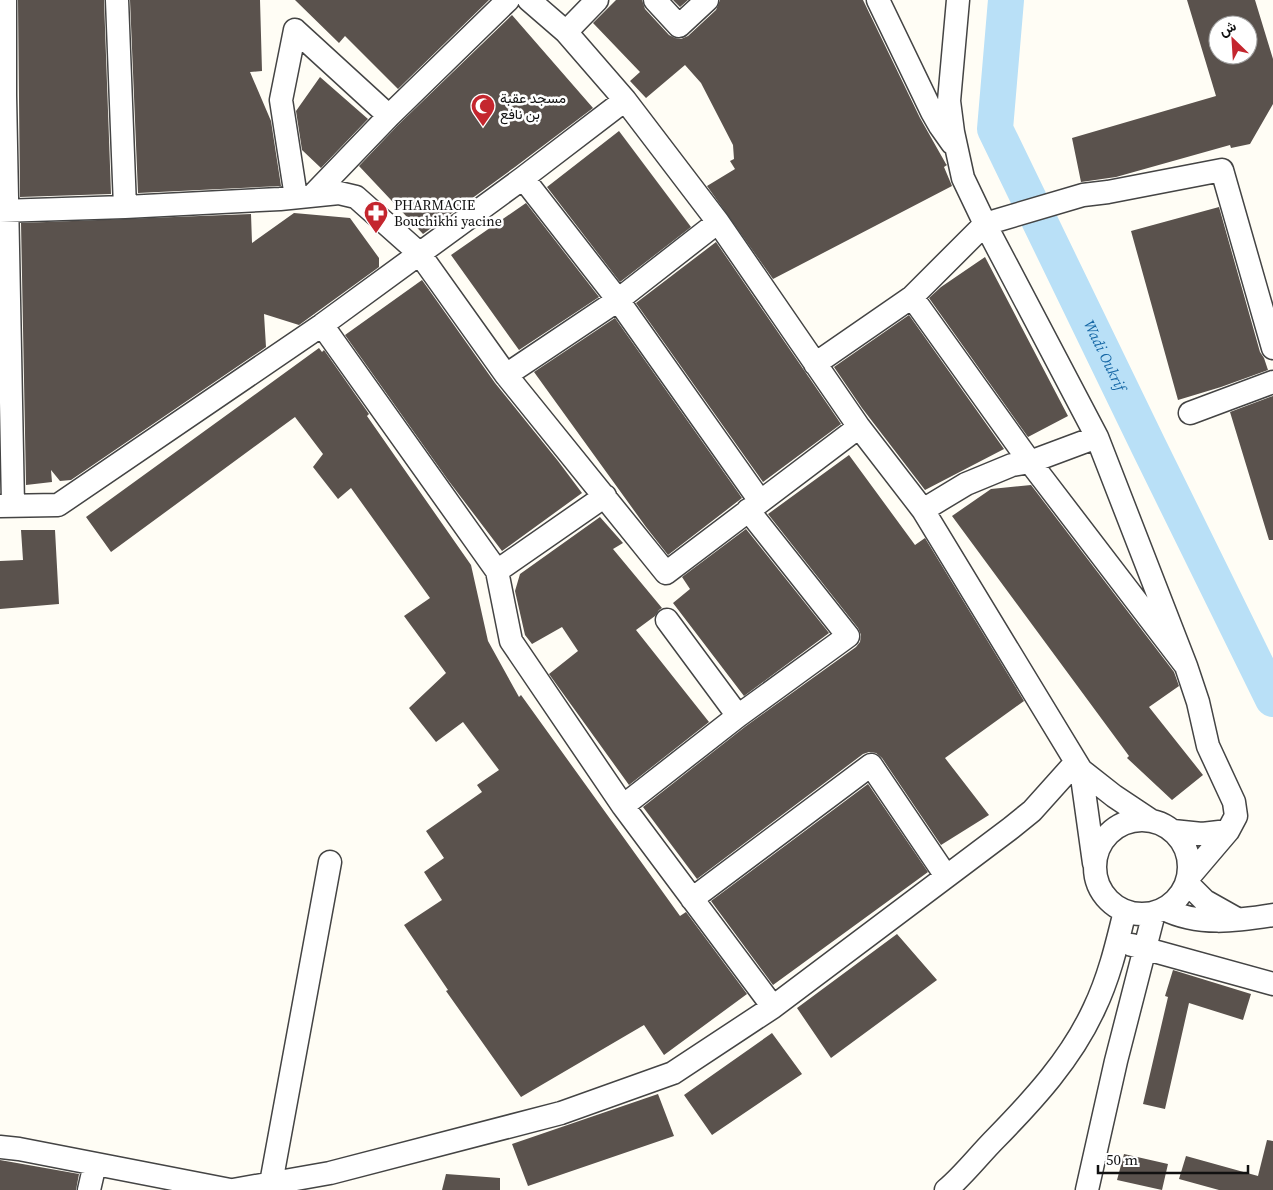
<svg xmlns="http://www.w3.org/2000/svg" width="1273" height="1190" viewBox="0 0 1273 1190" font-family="'Source Serif 4',Vazirmatn,serif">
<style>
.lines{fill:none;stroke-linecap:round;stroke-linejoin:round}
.river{stroke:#b9e0f7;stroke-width:36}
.building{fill:#5a524d;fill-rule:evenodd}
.minor-casing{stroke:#444;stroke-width:25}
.minor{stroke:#fff;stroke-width:22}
.labels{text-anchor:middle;stroke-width:5;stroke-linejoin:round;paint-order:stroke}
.poi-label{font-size:14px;fill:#111;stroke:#fff;text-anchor:start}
.water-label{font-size:15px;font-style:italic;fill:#1768a6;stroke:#fff}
</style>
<rect width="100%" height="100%" fill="#fffdf5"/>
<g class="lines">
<!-- river -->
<path class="river" id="s1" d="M 1006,0 L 995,129 L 1149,447 L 1273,699"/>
</g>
<!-- building -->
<path class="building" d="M 18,0 L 104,0 L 111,194 L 20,197 Z
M 130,0 L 260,0 L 262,71 L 250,72 L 271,121 L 281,186 L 138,193 Z
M 295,0 L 489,0 L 398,89 L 345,36 L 339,43 Z
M 616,0 L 642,0 L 645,9 L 669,35 L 675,38 L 681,39 L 688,36 L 716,10 L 720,0 L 863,0 L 920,118 L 946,164 L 947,165 L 944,167 L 952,186 L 773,279 L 707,186 L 735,169 L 730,161 L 734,159 L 733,145 L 701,83 L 685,65 L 646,98 L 630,81 L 640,72 L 593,23 Z
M 673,0 L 688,0 L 680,7 Z
M 1187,0 L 1255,0 L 1273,59 L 1273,104 L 1250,144 L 1231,148 L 1230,145 L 1116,177 L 1081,182 L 1072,138 L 1216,96 ZM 1218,25 L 1248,25 L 1248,55 L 1218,55 Z
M 512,15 L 593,108 L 515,167 L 423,234 L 359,166 L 398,125 Z
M 320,77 L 368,119 L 321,168 L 302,150 L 296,111 Z
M 619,131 L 691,227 L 620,282 L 547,187 Z
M 526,203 L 599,297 L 519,350 L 451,255 Z
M 1219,207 L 1260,352 L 1264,358 L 1268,370 L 1221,387 L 1178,400 L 1131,231 Z
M 294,213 L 350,218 L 379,258 L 379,267 L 299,325 L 264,314 L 266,347 L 71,480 L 60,481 L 51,470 L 52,482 L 26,485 L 21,223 L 251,214 L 252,243 Z
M 716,242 L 841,424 L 763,482 L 636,303 Z
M 985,257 L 1068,416 L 1028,437 L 929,298 L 941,287 Z
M 422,280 L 495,383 L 558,461 L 582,493 L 502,551 L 448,480 L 345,335 Z
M 909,315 L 1004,449 L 925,490 L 862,408 L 834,367 Z
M 615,318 L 742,498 L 668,555 L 646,527 L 534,372 Z
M 319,348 L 322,352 L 324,350 L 369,414 L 367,416 L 471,565 L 488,641 L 519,697 L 521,695 L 680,916 L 686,912 L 747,994 L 664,1055 L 644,1025 L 521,1097 L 446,991 L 448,990 L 404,925 L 442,900 L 424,872 L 444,858 L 426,831 L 482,792 L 477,785 L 499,770 L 463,722 L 436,742 L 409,708 L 446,673 L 404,616 L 430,598 L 351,488 L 338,499 L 313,467 L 323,454 L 295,417 L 111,552 L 86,517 Z
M 1273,396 L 1273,540 L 1269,540 L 1230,412 Z
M 849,455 L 915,545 L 925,538 L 1024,701 L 945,758 L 989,815 L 941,845 L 882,758 L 876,753 L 869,752 L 863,754 L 697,879 L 643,807 L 746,726 L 856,647 L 860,642 L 861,635 L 858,628 L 768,514 Z
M 1031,485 L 1174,672 L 1179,686 L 1149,707 L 1203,775 L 1172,800 L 1127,758 L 1129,756 L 952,516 L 991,489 Z
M 600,517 L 623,543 L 613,549 L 662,608 L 659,610 L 655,616 L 636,630 L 709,722 L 629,785 L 549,674 L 578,651 L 562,627 L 532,644 L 525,635 L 515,591 L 520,574 Z
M 746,529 L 829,633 L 744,696 L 673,603 L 690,589 L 682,577 Z
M 21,530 L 55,530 L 59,604 L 0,609 L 0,561 L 23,560 Z
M 868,784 L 928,872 L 773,985 L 711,901 Z
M 897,934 L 937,980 L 831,1058 L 797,1008 Z
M 1173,970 L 1251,994 L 1243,1020 L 1189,1003 L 1165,1109 L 1143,1104 L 1168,997 L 1165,996 Z
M 772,1033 L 802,1074 L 712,1135 L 684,1095 Z
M 658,1094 L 674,1136 L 528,1186 L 512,1144 Z
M 1267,1140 L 1273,1141 L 1273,1190 L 1219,1190 L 1179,1179 L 1186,1156 L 1258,1176 Z
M 1124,1154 L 1168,1164 L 1162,1190 L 1117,1180 Z
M 0,1160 L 79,1174 L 76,1190 L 0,1190 Z
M 446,1174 L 500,1178 L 500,1190 L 442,1190 Z"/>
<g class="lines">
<defs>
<path id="minor" d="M 5,0 L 5,95 L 13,505
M 117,0 L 125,207
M 529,0 L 566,32 L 625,100 L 718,222 L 859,427 L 923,510 L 1081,770 L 1114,796 L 1150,820
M 655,0 L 679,26 L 707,0
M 878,0 L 932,112 L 940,126 L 952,143
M 958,0 L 949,101 L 953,132 L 963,178 L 985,224 L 1097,437 L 1186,666
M 295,30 L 281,100 L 296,197
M 295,30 L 389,116
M 566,32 L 597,0
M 523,178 L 618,300 L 760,501
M 313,195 L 389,116 L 508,0
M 0,211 L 125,207 L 280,199 L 339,193 L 356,197 L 419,253 L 506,375 L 666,573 L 859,427
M 912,297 L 1030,462 L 1186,666 L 1198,702 L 1208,746 L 1234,802 L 1236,816 L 1228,831 L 1188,878
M 322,325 L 497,571 L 511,641 L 623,806 L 773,1007
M 815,364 L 912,297 L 985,224 L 1083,195 L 1108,192 L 1222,170 L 1273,348
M 506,375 L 618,300 L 718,222
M 1190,413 L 1273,382
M 0,506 L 58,505 L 322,325 L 523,178 L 625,100
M 923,510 L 966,484 L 1012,465 L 1030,462 L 1097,437
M 497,571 L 605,496
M 667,620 L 738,716
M 1081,770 L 1094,863
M 623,806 L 738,716 L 848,636 L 748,510
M1095 867a47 47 0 1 1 94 0a47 47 0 1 1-94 0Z
M 1173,831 L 1202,834 L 1228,831
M 1187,883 L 1205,901 L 1237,919
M 692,899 L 871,765 L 946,876
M 1164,909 C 1198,926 1236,921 1273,915
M 1132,945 L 1273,984
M 0,1147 L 19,1149 L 230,1190
M 271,1183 L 330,862
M 89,1190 L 95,1164
M 233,1190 L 330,1173 L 561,1113 L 673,1073 L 773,1007 L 1011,828 L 1032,811 L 1076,762
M 946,1190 C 964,1175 979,1155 996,1138 C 1034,1099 1071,1059 1094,1009 C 1109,978 1117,944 1125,911
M 1087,1190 L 1116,1061 L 1154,913"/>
</defs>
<!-- minor casing -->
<use href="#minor" class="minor-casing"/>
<!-- minor -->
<use href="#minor" class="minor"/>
</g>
<!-- icons -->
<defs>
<symbol id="mosque-pin" viewBox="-11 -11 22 30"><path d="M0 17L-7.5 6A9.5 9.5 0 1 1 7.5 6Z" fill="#c4262e" stroke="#fff"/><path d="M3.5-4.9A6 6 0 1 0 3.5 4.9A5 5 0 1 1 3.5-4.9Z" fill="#fff"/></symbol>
<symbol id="pharmacy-pin" viewBox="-11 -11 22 30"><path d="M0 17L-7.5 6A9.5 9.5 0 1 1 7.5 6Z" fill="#c4262e" stroke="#fff"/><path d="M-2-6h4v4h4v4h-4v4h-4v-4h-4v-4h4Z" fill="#fff"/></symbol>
</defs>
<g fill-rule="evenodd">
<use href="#mosque-pin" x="469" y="92" width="28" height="38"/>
<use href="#pharmacy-pin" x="362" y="199" width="28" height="38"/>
</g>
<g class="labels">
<!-- poi labels -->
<g class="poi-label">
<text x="500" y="103">مسجد عقبة<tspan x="500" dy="16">بن نافع</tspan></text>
<text x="394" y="210">PHARMACIE<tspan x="394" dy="16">Bouchikhi yacine</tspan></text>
</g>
<!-- water labels -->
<g class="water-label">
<text dy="5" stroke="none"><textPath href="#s1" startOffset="381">Wadi Oukrif</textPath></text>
</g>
</g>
<!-- north arrow -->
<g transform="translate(1233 40) rotate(335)"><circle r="24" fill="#ffffff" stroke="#a0a0a0"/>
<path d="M0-4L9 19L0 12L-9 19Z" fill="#c4262e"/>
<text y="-8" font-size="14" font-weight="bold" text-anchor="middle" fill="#111111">ش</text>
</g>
<!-- scale -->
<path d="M1098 1165v8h150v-8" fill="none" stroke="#111111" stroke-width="2.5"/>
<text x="1106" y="1165" font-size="15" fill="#111111" stroke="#ffffff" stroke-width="4" paint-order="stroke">50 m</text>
</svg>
